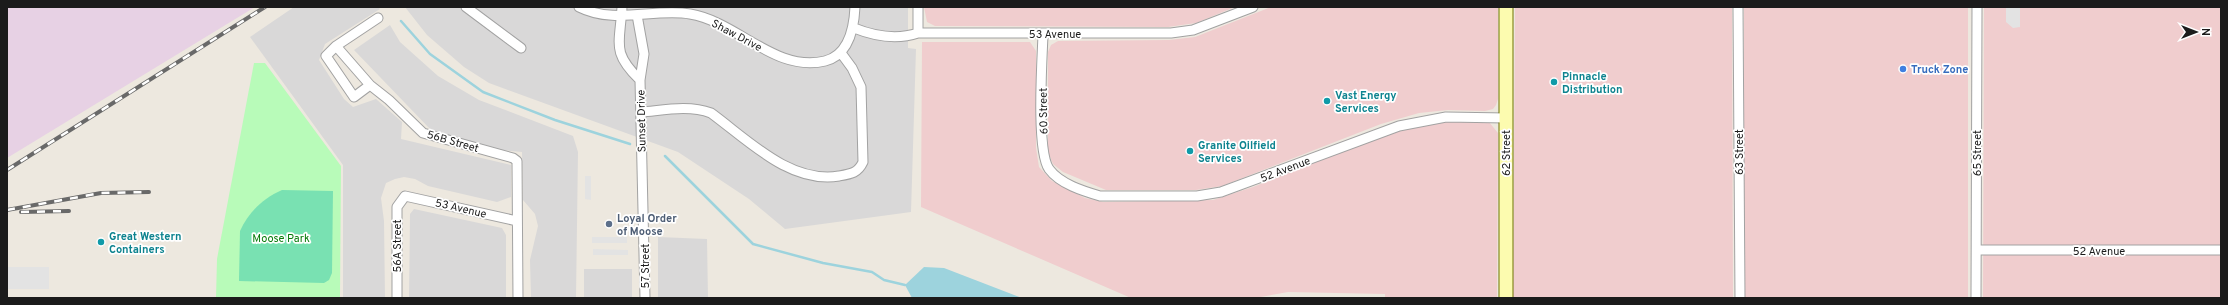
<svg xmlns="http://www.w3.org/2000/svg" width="2228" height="305" viewBox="0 0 2228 305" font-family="Overpass,sans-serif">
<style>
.residential{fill:#d9d8d8}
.commercial{fill:#f0cdce}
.industrial{fill:#e7d1e4}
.park{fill:#b8fbb9}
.pitch{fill:#79e1b2}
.parking{fill:#e3e3e3}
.water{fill:#9dd3dd}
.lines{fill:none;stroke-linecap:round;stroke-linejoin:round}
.stream{stroke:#9dd3dd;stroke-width:2.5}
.minor-casing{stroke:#a2a2a2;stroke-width:11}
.secondary-casing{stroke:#6e7300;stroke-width:15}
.minor{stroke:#fff;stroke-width:9}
.secondary{stroke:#fcfbaf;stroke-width:13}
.rail-casing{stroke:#696969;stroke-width:4}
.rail{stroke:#fff;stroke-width:2.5;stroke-dasharray:8;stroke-linecap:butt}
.shop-dot{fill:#3f7fe0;stroke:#fff;stroke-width:1.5}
.culture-dot{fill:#0f9aa8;stroke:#fff;stroke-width:1.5}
.service-dot{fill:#5c6f8a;stroke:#fff;stroke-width:1.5}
.labels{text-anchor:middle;stroke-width:3.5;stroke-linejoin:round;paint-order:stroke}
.street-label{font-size:11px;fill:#1b1b1b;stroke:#fff}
.shop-label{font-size:11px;font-weight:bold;fill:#366cbe;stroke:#fff;text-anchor:start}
.culture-label{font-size:11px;font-weight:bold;fill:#0d838f;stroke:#fff;text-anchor:start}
.service-label{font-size:11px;font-weight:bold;fill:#4e5e75;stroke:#fff;text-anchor:start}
.park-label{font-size:11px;fill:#077b09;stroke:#fff}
</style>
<rect width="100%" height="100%" fill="#ede8df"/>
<!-- residential -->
<path class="residential" d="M 294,7 L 378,7 L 380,9 L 325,44 L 319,60 L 344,99 L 353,107 L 376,99 L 402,122 L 401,139 L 511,165 L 511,197 L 497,202 L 428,186 L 415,179 L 404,177 L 395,179 L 386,183 L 381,198 L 384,221 L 385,298 L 343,298 L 343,165 L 250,37 Z
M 405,7 L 908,7 L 908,48 L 916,49 L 911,212 L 785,229 L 749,199 L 678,152 L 489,83 L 464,67 L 427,35 Z
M 390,25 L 400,42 L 438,76 L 479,100 L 573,136 L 578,152 L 576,298 L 531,298 L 530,260 L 538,226 L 535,214 L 523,200 L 522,152 L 501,150 L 431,130 L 354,50 Z
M 414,209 L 502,228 L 506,235 L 506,298 L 409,298 L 410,214 Z
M 658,237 L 707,239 L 708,298 L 658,298 Z
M 584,269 L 632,269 L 632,298 L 584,298 Z"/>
<!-- commercial -->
<path class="commercial" d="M 924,7 L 1235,7 L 1196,23 L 1168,27 L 935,26 L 927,22 Z
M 1271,7 L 1498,7 L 1498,99 L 1496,105 L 1493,109 L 1485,111 L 1448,110 L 1419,113 L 1381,124 L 1222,186 L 1196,190 L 1106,190 L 1063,172 L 1053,164 L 1048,152 L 1048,52 L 1051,45 L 1058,41 L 1169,40 L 1195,37 Z
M 1515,7 L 1732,7 L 1733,298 L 1513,298 Z
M 1744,7 L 1968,7 L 1968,298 L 1744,298 Z
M 1984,7 L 2221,7 L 2221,298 L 1983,298 Z
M 922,42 L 1030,42 L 1036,51 L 1036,148 L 1039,167 L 1052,181 L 1085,198 L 1103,202 L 1213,200 L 1253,187 L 1395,131 L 1422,125 L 1447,122 L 1489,122 L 1498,133 L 1497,298 L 1385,298 L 1385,294 L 1288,292 L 1255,298 L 1131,298 L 921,207 Z"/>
<!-- industrial -->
<path class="industrial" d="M 7,7 L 255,7 L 7,158 Z"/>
<!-- park -->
<path class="park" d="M 254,63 L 265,63 L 341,166 L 340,298 L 216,298 L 217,259 Z"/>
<!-- pitch -->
<path class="pitch" d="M 282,190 L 333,191 L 332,273 L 329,280 L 324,283 L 239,281 L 240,231 C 249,212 262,199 282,190 Z"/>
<!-- parking -->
<path class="parking" d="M 2006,7 L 2020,7 L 2020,27 L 2013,28 L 2006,22 Z
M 585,176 L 591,176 L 591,200 L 585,199 Z
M 592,237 L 627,237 L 627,243 L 592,243 Z
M 593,249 L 628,250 L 628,255 L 593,255 Z
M 8,267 L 49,267 L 49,289 L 8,289 Z"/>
<!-- water -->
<path class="water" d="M 924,267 L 944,268 L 1022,298 L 912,298 L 905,285 Z"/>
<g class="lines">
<!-- stream -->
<path class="stream" d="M 401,21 L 430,54 L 483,92 L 555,120 L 630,144
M 665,156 L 753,244 L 823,263 L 872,272 L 884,280 L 905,285"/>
<defs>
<path id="minor" d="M 466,7 L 521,48
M 579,7 C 615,25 653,8 690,14 C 738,22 775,73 825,61 C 849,55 854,29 855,7
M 622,7 C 620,44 611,52 640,80
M 1738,7 L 1740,298
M 637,15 L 644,54 L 640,80 L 645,298
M 854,28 C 874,36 897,40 918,33 L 1171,33 L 1193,30 L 1253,7
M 918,33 L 918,7
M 1043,35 C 1042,61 1036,150 1049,169 C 1060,184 1083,191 1100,196 L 1197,196 L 1221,192 L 1399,126 L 1446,117 L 1506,118
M 336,46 L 370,85 L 389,100 L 423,133 L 513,158 L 517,161 L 518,298
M 370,85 L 354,97 L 326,56 L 336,46 L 378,18
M 642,112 C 665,110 689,105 711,113 C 748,140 790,184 839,176 C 851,174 858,173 863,162 L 861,87 L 852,68 L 841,53
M 1977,250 L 2221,250
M 397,298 L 397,207 L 405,196 L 517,221
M 1976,298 L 1977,7"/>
<path id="secondary" d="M 1506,298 L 1506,7"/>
</defs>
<!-- minor casing -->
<use href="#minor" class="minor-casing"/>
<!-- secondary casing -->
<use href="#secondary" class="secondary-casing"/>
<!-- minor -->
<use href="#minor" class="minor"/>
<!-- secondary -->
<use href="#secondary" class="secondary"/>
<defs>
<path id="rail" d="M 7,170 L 265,7
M 7,210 L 101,193 L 149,192
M 21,212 L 69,211"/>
</defs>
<!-- rail casing -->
<use href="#rail" class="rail-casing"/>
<!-- rail -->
<use href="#rail" class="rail"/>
</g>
<!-- markers -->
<circle class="shop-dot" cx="1903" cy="69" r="4"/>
<g class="culture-dot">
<circle cx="1554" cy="82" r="4"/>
<circle cx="1327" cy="101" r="4"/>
<circle cx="1190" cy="151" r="4"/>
<circle cx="101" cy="242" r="4"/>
</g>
<circle class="service-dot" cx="609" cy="224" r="4"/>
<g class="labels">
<!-- street labels -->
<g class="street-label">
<text x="1055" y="38">53 Avenue</text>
<text transform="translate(737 35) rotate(28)" y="4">Shaw Drive</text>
<text transform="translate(1043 111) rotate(-91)" y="4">60 Street</text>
<text transform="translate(641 121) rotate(-91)" y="4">Sunset Drive</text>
<text transform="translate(453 141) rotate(16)" y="4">56B Street</text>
<text transform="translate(1739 152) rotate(-90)" y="4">63 Street</text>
<text transform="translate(1506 153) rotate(-90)" y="4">62 Street</text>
<text transform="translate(1977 153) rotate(-90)" y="4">65 Street</text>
<text transform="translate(1285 169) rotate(-21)" y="4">52 Avenue</text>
<text transform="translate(461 208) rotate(13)" y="4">53 Avenue</text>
<text transform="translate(397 246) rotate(-90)" y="4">56A Street</text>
<text x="2099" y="255">52 Avenue</text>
<text transform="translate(645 266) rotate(-90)" y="4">57 Street</text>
</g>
<!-- shop labels -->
<g class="shop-label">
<text x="1911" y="73">Truck Zone</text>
</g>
<!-- culture labels -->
<g class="culture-label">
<text x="1562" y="80">Pinnacle<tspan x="1562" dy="13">Distribution</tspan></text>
<text x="1335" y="99">Vast Energy<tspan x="1335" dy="13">Services</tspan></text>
<text x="1198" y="149">Granite Oilfield<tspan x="1198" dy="13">Services</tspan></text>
<text x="109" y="240">Great Western<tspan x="109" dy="13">Containers</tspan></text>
</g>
<!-- service labels -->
<g class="service-label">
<text x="617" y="222">Loyal Order<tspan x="617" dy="13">of Moose</tspan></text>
</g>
<!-- park labels -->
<g class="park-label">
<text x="281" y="242">Moose Park</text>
</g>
</g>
<!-- border -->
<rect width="2228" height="305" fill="none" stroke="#1b1b1b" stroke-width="16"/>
<!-- north arrow -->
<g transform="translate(2196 32) rotate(90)" stroke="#ffffff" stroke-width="3" paint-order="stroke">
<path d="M0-3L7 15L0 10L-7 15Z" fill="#1b1b1b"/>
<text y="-6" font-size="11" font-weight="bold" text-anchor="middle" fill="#1b1b1b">N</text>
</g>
</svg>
